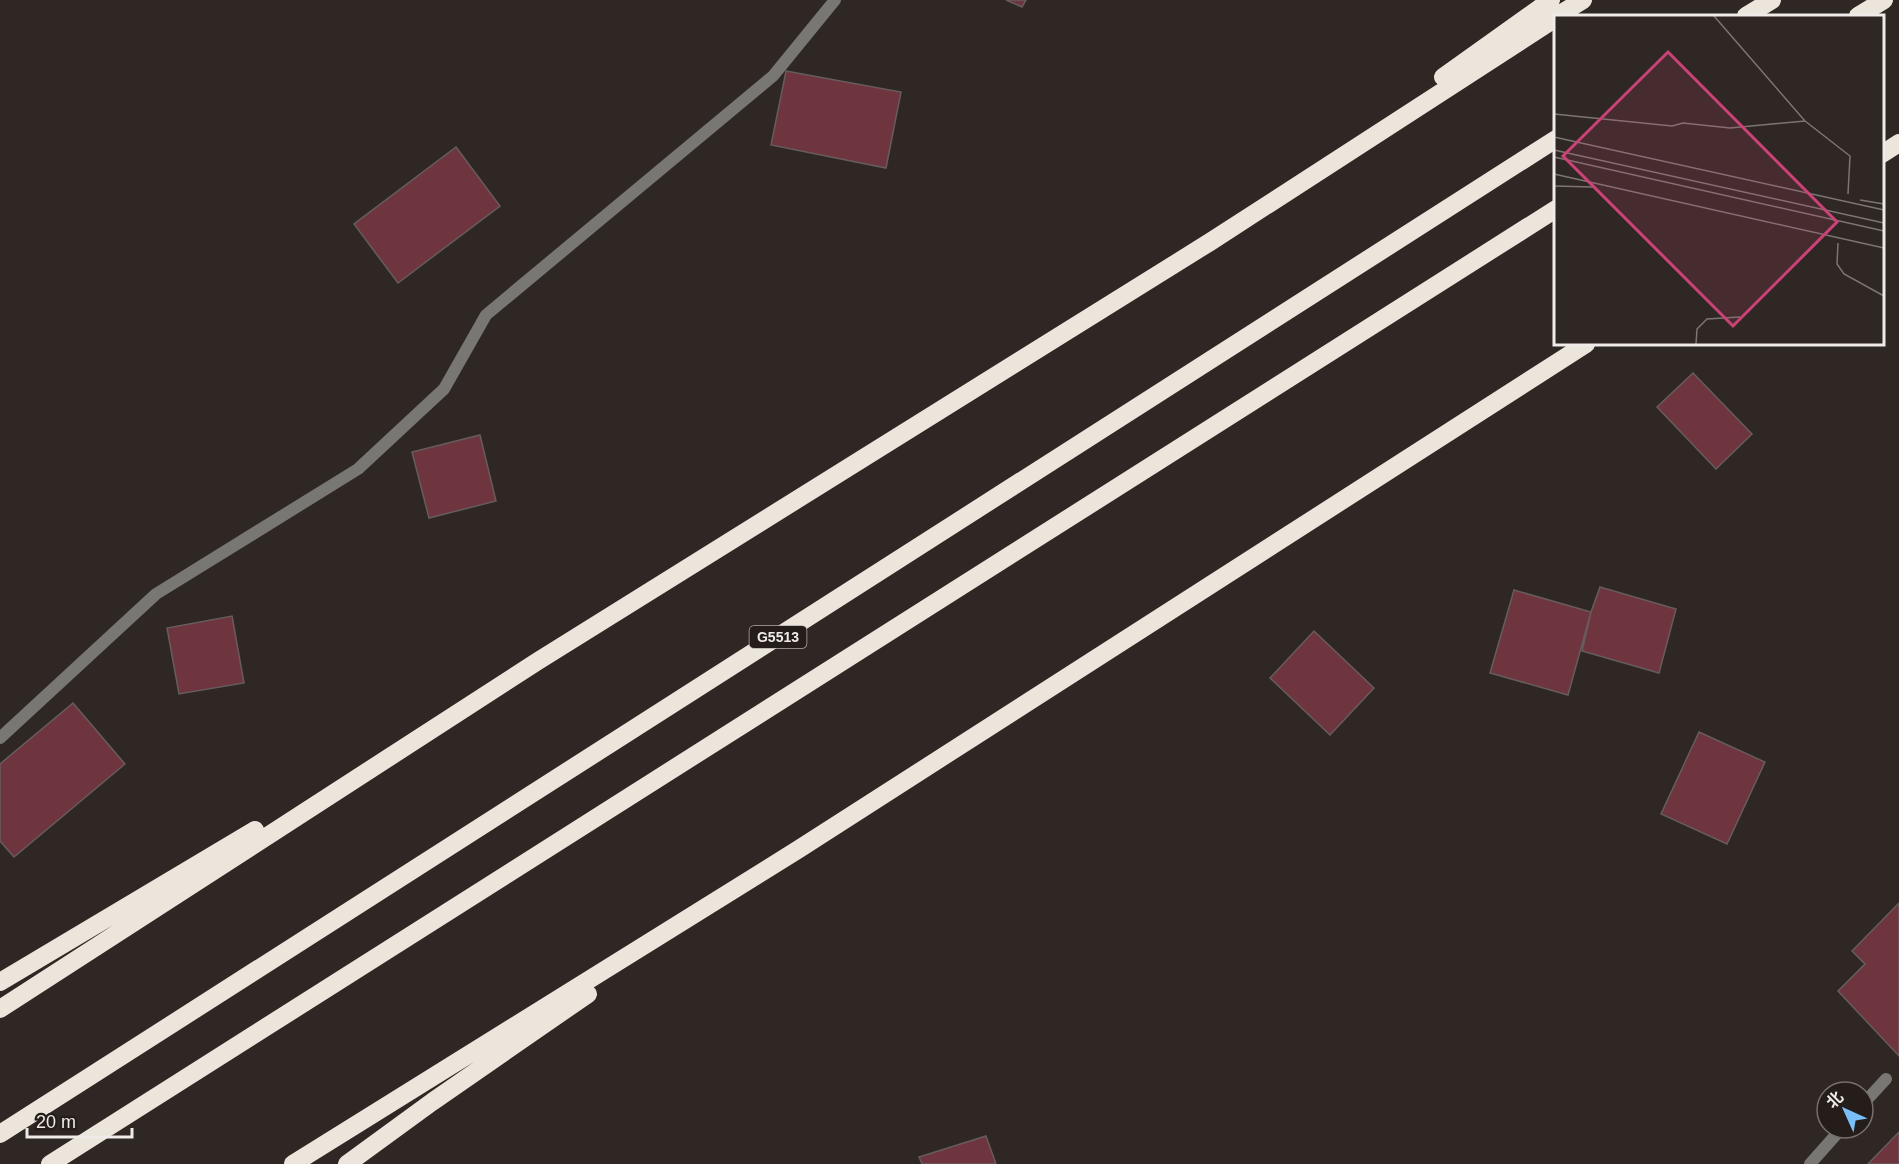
<svg xmlns="http://www.w3.org/2000/svg" width="1899" height="1164" viewBox="0 0 1899 1164" font-family="Arial,'Noto Sans SC',sans-serif">
<style>
.building{fill:#6f353f;stroke:#675c5d;stroke-width:1.5}
.lines{fill:none;stroke-linecap:round;stroke-linejoin:round}
.lane{stroke:#797773;stroke-width:12}
.street{stroke:#797773;stroke-width:12}
.highway{stroke:#ebe5dc;stroke-width:18}
.labels{text-anchor:middle;stroke-width:4.5;stroke-linejoin:round;paint-order:stroke}
.shield{fill:#251d1a;stroke:#b3acaa;stroke-width:1.5}
.shield-label{font-size:14px;font-weight:bold;fill:#f0eae8}
.inset-road{fill:none;stroke:#7c7572;stroke-width:1.5}
.view{fill:#cb4277;fill-opacity:0.15;stroke:#cb4277;stroke-width:3}
.inset-edge{fill:none;stroke:#f0eae8;stroke-width:3}
</style>
<rect width="100%" height="100%" fill="#2f2723"/>
<!-- building -->
<path class="building" d="M 1006,0 L 1026,0 L 1022,7 Z
M 786,71 L 901,92 L 886,168 L 771,145 Z
M 456,147 L 500,206 L 398,283 L 354,224 Z
M 1693,373 L 1752,434 L 1716,469 L 1657,407 Z
M 480,435 L 496,501 L 429,518 L 412,452 Z
M 1600,587 L 1676,609 L 1659,673 L 1582,651 L 1591,612 Z
M 1514,590 L 1591,612 L 1568,695 L 1490,673 Z
M 232,616 L 244,683 L 179,694 L 167,628 Z
M 1314,631 L 1374,688 L 1330,735 L 1270,678 Z
M 73,703 L 125,764 L 14,857 L 0,841 L 0,764 Z
M 1699,732 L 1765,762 L 1727,844 L 1661,814 Z
M 1899,903 L 1899,1056 L 1838,991 L 1865,964 L 1852,951 Z
M 1899,1132 L 1899,1164 L 1868,1164 Z
M 986,1136 L 996,1164 L 922,1164 L 919,1157 Z"/>
<g class="lines">
<!-- lane -->
<path class="lane" d="M 1863,1104 L 1886,1079
M 1810,1164 L 1842,1128"/>
<!-- street -->
<path class="street" d="M 0,738 L 156,594 L 358,469 L 444,389 L 486,315 L 773,76 L 835,0"/>
<!-- highway -->
<path class="highway" d="M 1557,16 L 1583,0
M 1746,16 L 1772,0
M 1858,16 L 1884,0
M 1443,77 L 1551,0
M 1882,154 L 1899,143
M 0,982 L 255,830
M 0,1009 L 538,661 L 1210,242 L 1556,18
M 0,1134 L 1556,139
M 50,1164 L 1556,209
M 293,1164 L 799,849 L 1586,344
M 347,1164 L 432,1102 L 588,994"/>
</g>
<g class="labels">
<!-- shield labels -->
<rect class="shield" x="749.5" y="626" width="57" height="22" rx="4.5"/>
<g class="shield-label">
<text x="778" y="642">G5513</text>
</g>
</g>
<!-- overview -->
<g transform="translate(1554 15)">
<rect width="330" height="330" fill="#2f2723"/>
<path class="inset-road" d="M 160,1 L 251,106 L 296,141 L 294,179M 0,99 L 118,111 L 129,108 L 176,113 L 251,106M 0,122 L 330,195M 0,135 L 330,208M 0,142 L 330,216M 0,159 L 330,233M 0,171 L 39,172M 306,185 L 330,189M 284,228 L 283,249 L 290,259 L 330,281M 142,329 L 143,314 L 153,304 L 186,302"/>
<path class="view" d="M 114,37 L 283,207 L 179,311 L 9,141 Z"/>
<rect width="330" height="330" class="inset-edge"/>
</g>
<!-- north arrow -->
<g transform="translate(1845 1110) rotate(315)"><circle r="28" fill="#251d1a" stroke="#766f6c" stroke-width="1.5"/>
<path d="M0-4.5L10 22L0 15L-10 22Z" fill="#79bff8"/>
<text y="-9" font-size="16" font-weight="bold" text-anchor="middle" fill="#f0eae8">北</text>
</g>
<!-- scale -->
<path d="M27 1128v9h105v-9" fill="none" stroke="#f0eae8" stroke-width="3"/>
<text x="36" y="1128" font-size="18" fill="#f0eae8" stroke="#251d1a" stroke-width="4.5" paint-order="stroke">20 m</text>
</svg>
